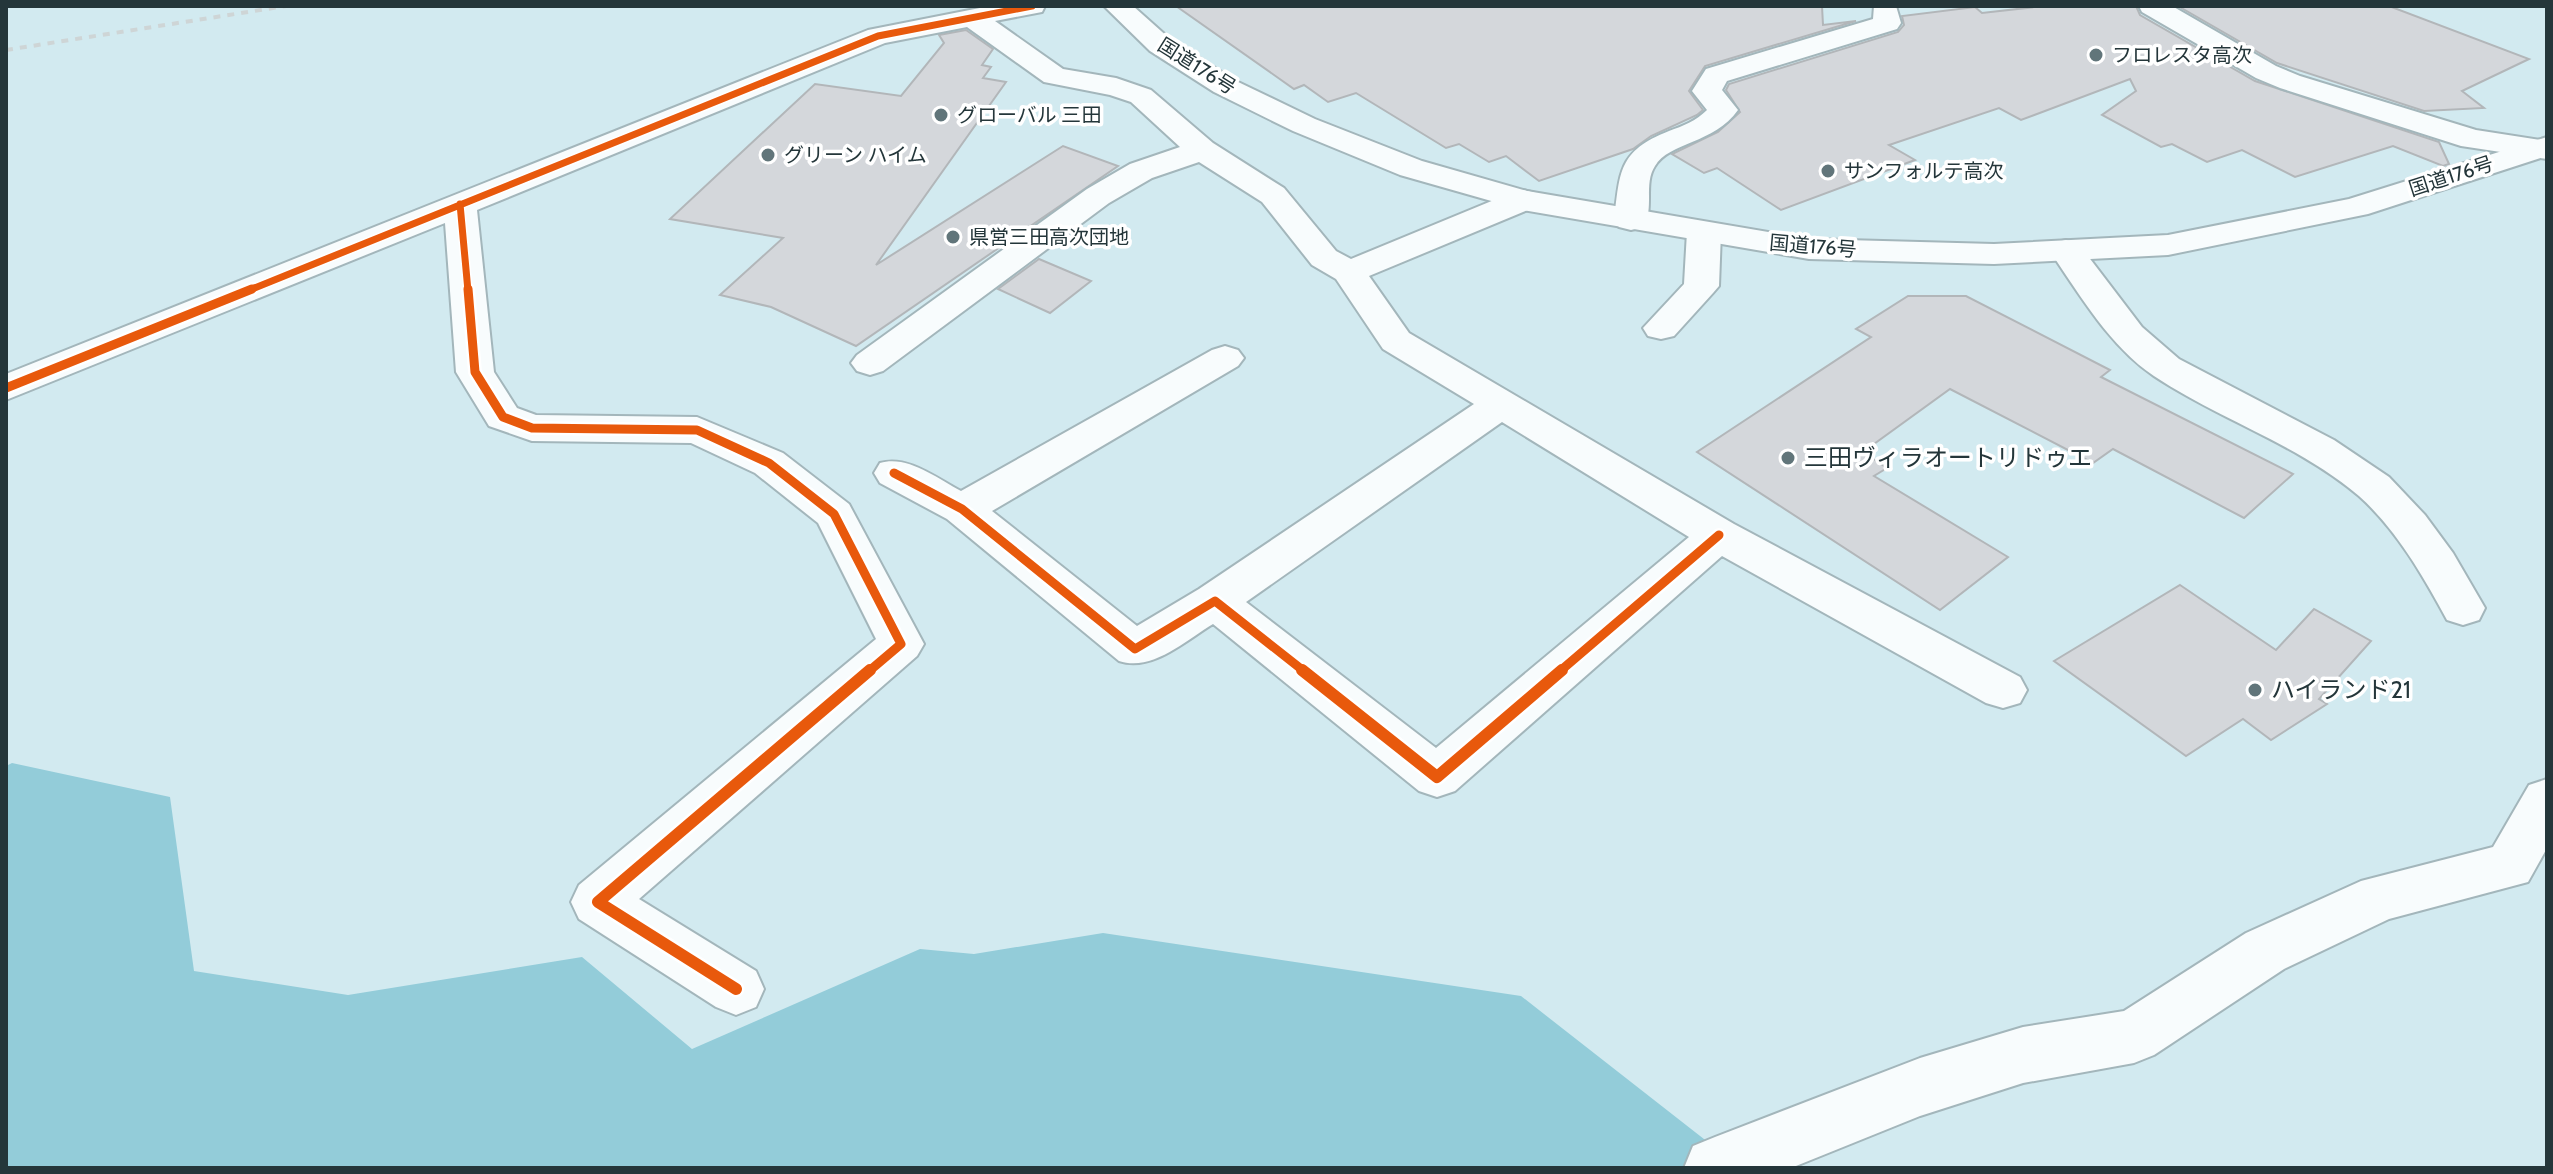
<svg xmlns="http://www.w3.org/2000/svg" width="2553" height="1174" viewBox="0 0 2553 1174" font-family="Cabin,'Noto Sans JP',sans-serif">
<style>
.forest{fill:#93ccd9}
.building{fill:#d4d7db;stroke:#b2b6b9;stroke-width:2}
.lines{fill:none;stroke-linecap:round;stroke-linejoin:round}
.minor-casing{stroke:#a3b6bb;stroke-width:4}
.highway-casing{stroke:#a3b6bb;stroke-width:4}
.minor{fill:#f8fcfd;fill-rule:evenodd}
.highway{fill:#f8fcfd;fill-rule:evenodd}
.rail{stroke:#ced5d6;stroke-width:4;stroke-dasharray:7 7;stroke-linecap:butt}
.cycleway-far2-casing{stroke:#fff;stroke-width:10}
.cycleway-far1-casing{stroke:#fff;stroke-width:14}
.cycleway-casing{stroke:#fff;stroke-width:17}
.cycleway-far2{stroke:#e8590c;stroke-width:7}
.cycleway-far1{stroke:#e8590c;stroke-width:9}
.cycleway{stroke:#e8590c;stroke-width:12}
.poi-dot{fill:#61757a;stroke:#fff;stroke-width:3}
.labels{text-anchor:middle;stroke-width:7;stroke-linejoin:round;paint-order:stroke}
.far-poi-label{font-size:20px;fill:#24363a;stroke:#fff;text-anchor:start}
.far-street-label{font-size:20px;fill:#24363a;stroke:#fff}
.poi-label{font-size:24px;fill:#24363a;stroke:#fff;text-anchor:start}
</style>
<rect width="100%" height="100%" fill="#d2eaf0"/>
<!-- forest -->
<path class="forest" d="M 12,763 L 170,797 L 194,971 L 348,995 L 582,957 L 692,1049 L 920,949 L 974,954 L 1103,933 L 1521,996 L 1741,1168 L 6,1168 L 6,766 Z"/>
<!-- building -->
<path class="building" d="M 1176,6 L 1822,6 L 1823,25 L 1856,21 L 1705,66 L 1689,91 L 1703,110 L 1697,115 L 1651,136 L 1633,149 L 1539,181 L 1506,156 L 1489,162 L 1459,144 L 1446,148 L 1356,93 L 1328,102 L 1304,85 L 1294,89 Z
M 2044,6 L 2136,6 L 2140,15 L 2255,81 L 2439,142 L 2449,164 L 2443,166 L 2393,146 L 2295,177 L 2242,150 L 2207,162 L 2172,144 L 2161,147 L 2102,115 L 2136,91 L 2130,79 L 2021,120 L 1999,108 L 1889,145 L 1915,160 L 1781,210 L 1717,168 L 1704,173 L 1672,154 L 1718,132 L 1740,112 L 1726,90 L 1729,84 L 1898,32 L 1904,25 L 1902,16 L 1975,7 L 1982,13 Z
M 2178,6 L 2389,6 L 2529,59 L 2462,91 L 2484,108 L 2424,111 L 2277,63 Z
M 966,30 L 993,49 L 982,65 L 991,67 L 983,78 L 1006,82 L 876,265 L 1063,146 L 1118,166 L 856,346 L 771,307 L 720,295 L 783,238 L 670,219 L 815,84 L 901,96 L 944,43 L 939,35 Z
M 1039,259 L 1091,281 L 1050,313 L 998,289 Z
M 1908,296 L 1966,296 L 2110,370 L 2101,377 L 2293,474 L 2244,518 L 2113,449 L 2093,463 L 1950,389 L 1863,452 L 1887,468 L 1874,476 L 2008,557 L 1940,610 L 1697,452 L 1871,337 L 1856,329 Z
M 2180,585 L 2276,650 L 2314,609 L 2371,641 L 2319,699 L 2327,704 L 2271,740 L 2243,719 L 2186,756 L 2054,661 Z"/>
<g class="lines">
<defs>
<path id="minor" d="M 990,6 L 1045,6 L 1042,12 L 995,21 L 1063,69 L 1116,78 L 1151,90 L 1213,143 L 1284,188 L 1336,251 L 1351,259 L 1511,193 L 1523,190 L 1535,193 L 1539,200 L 1535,207 L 1369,276 L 1409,333 L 1734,524 L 2020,677 L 2027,690 L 2020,703 L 2003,708 L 1986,703 L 1722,556 L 1455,791 L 1437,797 L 1419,791 L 1213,624 C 1185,641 1152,672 1119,661 L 947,519 L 880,483 L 874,473 L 880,463 C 908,455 936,478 961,491 L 1212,350 L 1225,346 L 1238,350 L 1244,358 L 1238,366 L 992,511 L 1137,626 L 1199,589 L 1474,404 L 1383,349 L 1336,279 L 1312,265 L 1262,202 L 1199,162 L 1152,178 L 1109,203 L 883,371 L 870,375 L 857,371 L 851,363 L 857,355 L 1087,189 L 1130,164 L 1180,147 L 1131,102 L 1110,95 L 1044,82 L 967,27 L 885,43 L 477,210 L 494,372 L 517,408 L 536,415 L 697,417 L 783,453 L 849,504 L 924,644 L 917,656 L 639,899 L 756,971 L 764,989 L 756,1007 L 736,1015 L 716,1007 L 579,919 L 571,902 L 579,885 L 876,639 L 818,523 L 755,473 L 691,443 L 532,441 L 489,426 L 456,372 L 445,223 L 6,400 L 6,374 L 868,30 ZM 1502,422 L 1689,537 L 1436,748 L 1246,602 Z
M 1874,6 L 1896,6 L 1901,23 L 1897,29 L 1727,81 L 1722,90 L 1738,110 C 1714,144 1669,142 1655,166 C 1643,184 1655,209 1643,227 L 1631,230 L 1619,227 L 1614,220 C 1620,172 1618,151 1669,131 C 1683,126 1696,121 1707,110 L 1692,91 L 1706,69 L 1873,19 Z
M 2139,6 L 2172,6 L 2276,66 L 2300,76 L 2476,130 L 2547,141 L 2547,159 L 2461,146 L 2280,88 L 2256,78 L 2142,12 Z
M 1704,222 L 1716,225 L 1721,232 L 1719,286 L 1713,293 L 1674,336 L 1661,339 L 1648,336 L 1643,328 L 1684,284 L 1687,232 L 1692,225 Z
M 2066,240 L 2078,243 L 2142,327 L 2179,359 L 2334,440 L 2389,477 L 2425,515 L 2453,553 L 2485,608 L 2479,620 L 2463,625 L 2447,620 C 2423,576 2397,530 2359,496 C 2298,444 2220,420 2154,376 C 2109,346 2079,293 2049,250 L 2054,243 Z
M 2547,779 L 2547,848 L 2528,882 L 2389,919 L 2284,969 L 2154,1055 L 2134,1063 L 2023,1083 L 1920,1116 L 1791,1168 L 1684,1168 L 1693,1146 L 1715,1137 L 1920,1058 L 2023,1027 L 2124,1011 L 2246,933 L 2361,881 L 2493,847 L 2529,785 Z"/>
<path id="highway" d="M 1104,6 L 1133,6 L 1170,39 L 1234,80 L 1315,119 L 1422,161 L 1527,191 L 1809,239 L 1994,244 L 2168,235 L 2349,199 L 2547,137 L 2547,156 L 2368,214 L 2168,255 L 1994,264 L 1809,259 L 1523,210 L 1400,175 L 1293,131 L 1214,92 L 1150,51 Z"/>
</defs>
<!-- minor casing -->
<use href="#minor" class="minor-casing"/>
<!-- highway casing -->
<use href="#highway" class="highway-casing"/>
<!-- minor -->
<use href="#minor" class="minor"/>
<!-- highway -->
<use href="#highway" class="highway"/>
<!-- rail -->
<path class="rail" d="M 6,50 L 286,6"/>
<defs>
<path id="cycleway-far2" d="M 460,204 L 468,291
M 247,291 L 878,36 L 1032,6"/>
<path id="cycleway-far1" d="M 468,289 L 475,372 L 503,417 L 532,428 L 697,430 L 769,463 L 834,514 L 901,644 L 868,672
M 6,388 L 252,289
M 894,473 L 962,509 L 1135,649 L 1215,601 L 1305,672
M 1559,672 L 1719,535"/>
<path id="cycleway" d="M 1302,670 L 1437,777 L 1562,670
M 736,989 L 598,902 L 870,670"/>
</defs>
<!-- cycleway-far2 casing -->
<use href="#cycleway-far2" class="cycleway-far2-casing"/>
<!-- cycleway-far1 casing -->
<use href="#cycleway-far1" class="cycleway-far1-casing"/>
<!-- cycleway casing -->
<use href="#cycleway" class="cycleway-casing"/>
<!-- cycleway-far2 -->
<use href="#cycleway-far2" class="cycleway-far2"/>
<!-- cycleway-far1 -->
<use href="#cycleway-far1" class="cycleway-far1"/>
<!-- cycleway -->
<use href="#cycleway" class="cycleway"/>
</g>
<!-- markers -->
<g class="poi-dot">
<circle cx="2096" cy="55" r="8"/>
<circle cx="941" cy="115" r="8"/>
<circle cx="768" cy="155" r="8"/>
<circle cx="1828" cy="171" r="8"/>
<circle cx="953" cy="237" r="8"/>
<circle cx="1788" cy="458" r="8"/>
<circle cx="2255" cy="690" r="8"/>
</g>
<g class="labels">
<!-- far-poi labels -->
<g class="far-poi-label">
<text x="2112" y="62">フロレスタ高次</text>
<text x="957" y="122">グローバル 三田</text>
<text x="784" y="162">グリーン ハイム</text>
<text x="1844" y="178">サンフォルテ高次</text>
<text x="969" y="244">県営三田高次団地</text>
</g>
<!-- far-street labels -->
<g class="far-street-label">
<text transform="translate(1197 66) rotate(32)" y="7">国道176号</text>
<text transform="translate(2451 176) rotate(-18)" y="7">国道176号</text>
<text transform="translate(1813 246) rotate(5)" y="7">国道176号</text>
</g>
<!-- poi labels -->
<g class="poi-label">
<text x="1804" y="466">三田ヴィラオートリドゥエ</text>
<text x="2271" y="698">ハイランド21</text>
</g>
</g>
<!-- border -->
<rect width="2553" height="1174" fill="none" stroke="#24363a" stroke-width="16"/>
</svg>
